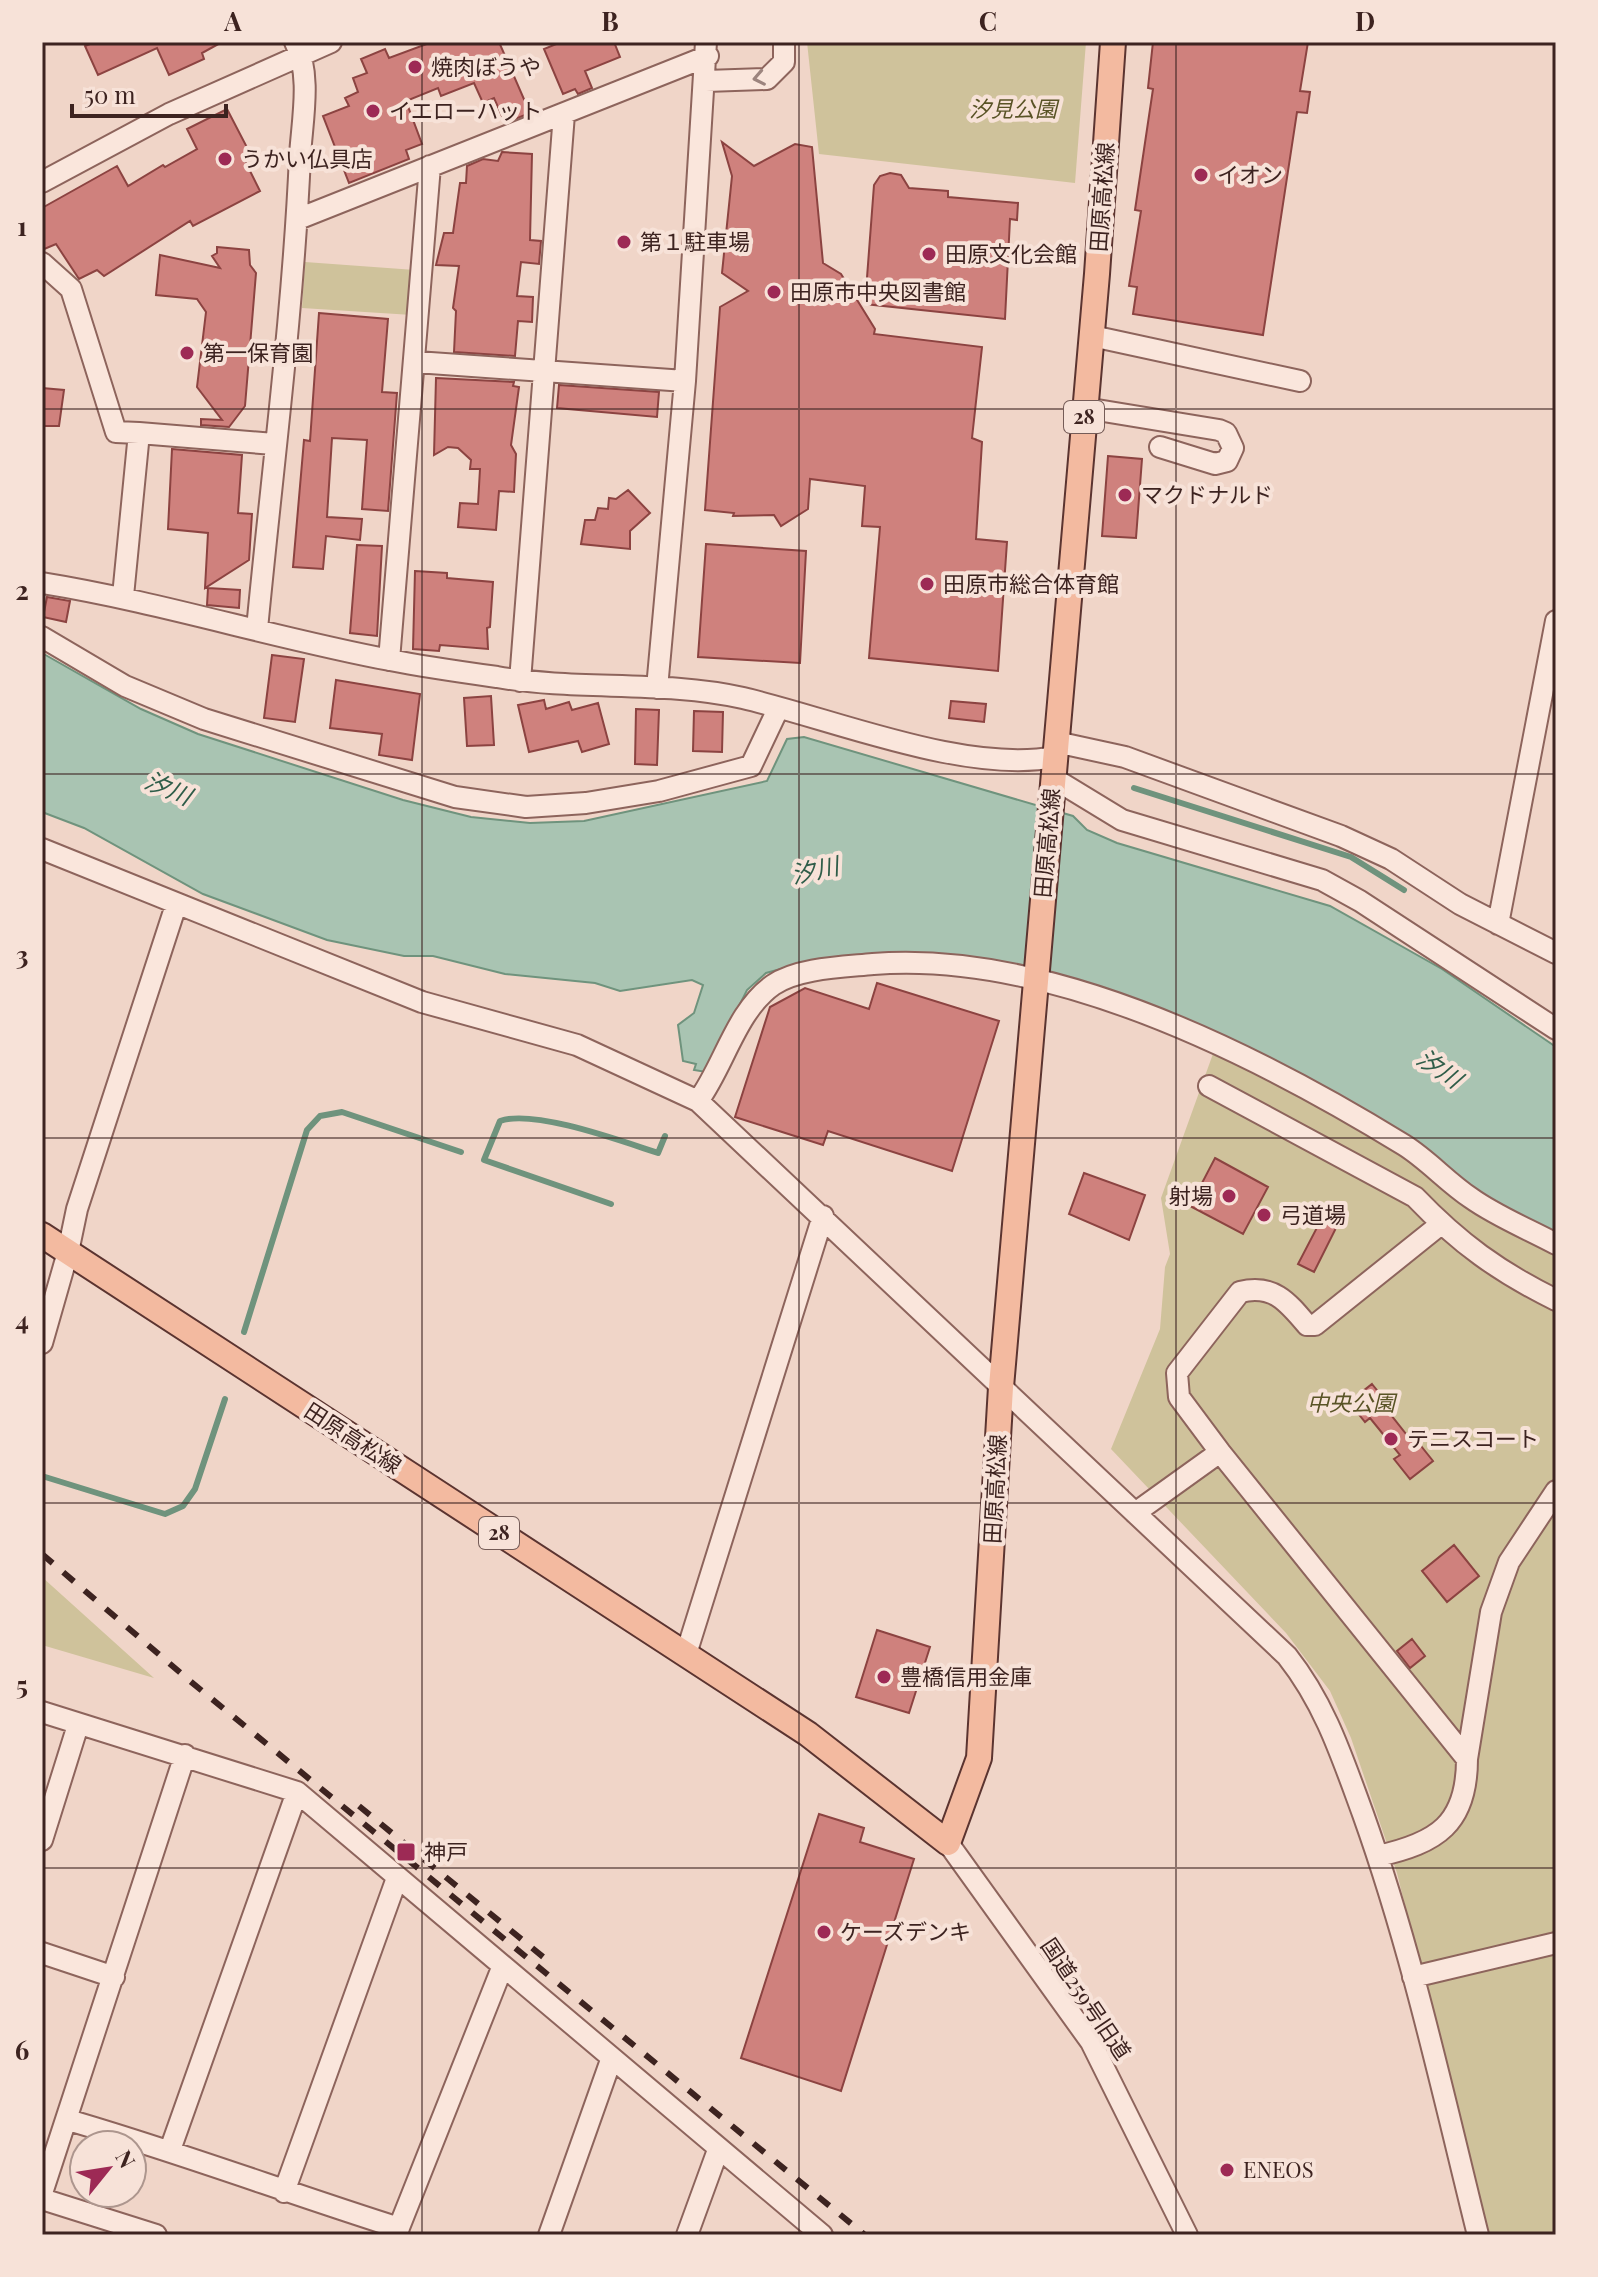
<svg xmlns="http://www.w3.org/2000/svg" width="1598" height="2277" viewBox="0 0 1598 2277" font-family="'Playfair Display','Noto Sans JP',serif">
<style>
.green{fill:#cfc29b}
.water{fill:#a9c4b2;stroke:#6f937d;stroke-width:2}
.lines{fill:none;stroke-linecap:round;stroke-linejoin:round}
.stream{stroke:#6f937d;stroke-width:6}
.building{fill:#cf817d;stroke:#8c4341;stroke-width:2}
.minor-casing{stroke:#8d645c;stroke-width:24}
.major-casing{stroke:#5b3430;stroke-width:28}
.minor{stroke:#fae6dc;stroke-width:20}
.major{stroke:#f3baa0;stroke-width:24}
.rail{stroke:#3d2320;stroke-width:6;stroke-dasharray:14 14;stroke-linecap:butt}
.oneway{stroke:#9c847e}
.grid{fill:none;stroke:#3d2320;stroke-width:2;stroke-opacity:0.55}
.poi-dot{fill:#9d2a55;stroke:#f7e2d8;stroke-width:3}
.labels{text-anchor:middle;stroke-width:8;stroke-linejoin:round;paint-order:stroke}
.shield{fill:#f7e2d8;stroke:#755c57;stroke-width:2}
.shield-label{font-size:20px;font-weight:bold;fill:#3d2320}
.poi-label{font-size:22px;fill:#3d2320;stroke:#f7e2d8;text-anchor:start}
.park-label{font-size:22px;font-style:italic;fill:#595326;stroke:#f7e2d8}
.street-label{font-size:22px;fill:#3d2320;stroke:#f7e2d8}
.water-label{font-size:24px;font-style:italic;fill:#2f5d49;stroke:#f7e2d8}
.neatline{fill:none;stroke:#3d2320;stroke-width:3}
.grid-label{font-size:26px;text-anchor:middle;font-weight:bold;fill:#3d2320}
</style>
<rect width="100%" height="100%" fill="#f0d5c8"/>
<!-- green -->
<path class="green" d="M 807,42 L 1086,42 L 1075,183 L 819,154 Z
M 305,262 L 415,270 L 412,315 L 302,308 Z
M 1214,1051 L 1358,1126 L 1556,1252 L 1556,2235 L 1486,2235 L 1397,1873 L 1351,1738 L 1330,1691 L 1286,1633 L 1111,1449 L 1160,1329 L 1165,1267 L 1170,1254 L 1161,1198 Z
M 42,1577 L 154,1678 L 42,1645 Z"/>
<!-- water -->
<path class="water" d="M 42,653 L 141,709 L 198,734 L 403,800 L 471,817 L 530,823 L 584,821 L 767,781 L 787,739 L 804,737 L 1073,816 L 1087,830 L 1117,843 L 1330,906 L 1442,969 L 1556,1047 L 1556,1236 L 1469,1190 L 1418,1148 L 1055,979 L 807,962 L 766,973 L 747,990 L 706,1072 L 694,1070 L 696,1064 L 683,1061 L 678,1025 L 694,1013 L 703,985 L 692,980 L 620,991 L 595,983 L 505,974 L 433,956 L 404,956 L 327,940 L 203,894 L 84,828 L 42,812 Z"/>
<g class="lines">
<!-- stream -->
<path class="stream" d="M 1134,788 L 1351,857 L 1404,890
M 611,1204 L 484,1160 L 500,1121 C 534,1109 621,1141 658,1153 L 665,1136
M 244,1332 L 307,1130 L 320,1116 L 342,1112 L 461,1152
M 42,1476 L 165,1514 L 183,1506 L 195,1489 L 225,1399"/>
</g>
<!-- building -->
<path class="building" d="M 95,42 L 222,42 L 202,53 L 204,59 L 169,75 L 157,48 L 98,75 L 85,46 Z
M 432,42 L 499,42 L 530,113 L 505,123 L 494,98 L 483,103 L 474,83 L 441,96 L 438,88 L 406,101 L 422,144 L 406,150 L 409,159 L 349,183 L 323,116 L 349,106 L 345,98 L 358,92 L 353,78 L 367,73 L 361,59 L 385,49 L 389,58 Z
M 561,42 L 614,42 L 620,57 L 585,71 L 592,88 L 578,94 L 575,89 L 563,94 L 544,49 Z
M 1153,42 L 1308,42 L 1300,91 L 1310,92 L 1307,113 L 1297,112 L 1263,335 L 1133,314 L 1137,287 L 1129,286 L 1141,211 L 1135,210 L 1153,89 L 1148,88 Z
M 227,109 L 252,157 L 245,161 L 260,191 L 193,226 L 190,221 L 104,276 L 97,270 L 79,279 L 56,244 L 42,250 L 42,208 L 117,166 L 128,186 L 163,165 L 165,167 L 197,149 L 187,129 Z
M 722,142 L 754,166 L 795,144 L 812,147 L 823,263 L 841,274 L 875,329 L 874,334 L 982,347 L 972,438 L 982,442 L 976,539 L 1007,542 L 998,671 L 869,658 L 880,527 L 862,526 L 865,486 L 810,479 L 808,509 L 781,526 L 774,515 L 733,516 L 734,513 L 705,510 L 720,307 L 748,291 L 722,273 L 732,176 Z
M 502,152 L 532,154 L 530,240 L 541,241 L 539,264 L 521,262 L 517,296 L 533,297 L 532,322 L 518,321 L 515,356 L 454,352 L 456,311 L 453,308 L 459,266 L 436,265 L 444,233 L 453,233 L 460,183 L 466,183 L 467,166 L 483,159 L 498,161 Z
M 890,173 L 901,175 L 909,188 L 948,191 L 948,197 L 1018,203 L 1017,220 L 1010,219 L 1005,319 L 865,304 L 874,185 L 880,176 Z
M 217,247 L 249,250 L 250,265 L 256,273 L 245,406 L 229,427 L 201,425 L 201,419 L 222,420 L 197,387 L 206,312 L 197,299 L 156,295 L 160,255 L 220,268 L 212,256 L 217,253 Z
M 319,313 L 388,319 L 382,392 L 397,393 L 388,511 L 362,509 L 367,440 L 332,438 L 327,517 L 362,519 L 360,540 L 326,536 L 323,569 L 293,567 L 304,440 L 310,441 Z
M 436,378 L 514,382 L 513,386 L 519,387 L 511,445 L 516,454 L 514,492 L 499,491 L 496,530 L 458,527 L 460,503 L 478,504 L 480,469 L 470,469 L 471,460 L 458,448 L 448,447 L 434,455 Z
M 559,385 L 659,392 L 657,417 L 557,408 Z
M 42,388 L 64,390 L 59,426 L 42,426 Z
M 172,449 L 242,455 L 238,513 L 252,514 L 249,560 L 205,588 L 208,533 L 168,529 Z
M 1108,456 L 1142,459 L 1136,538 L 1102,536 Z
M 628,490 L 650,513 L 630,531 L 630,549 L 581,544 L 585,520 L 595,520 L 598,508 L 608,509 L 609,498 L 616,499 Z
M 706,544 L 806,551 L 800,663 L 698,657 Z
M 357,545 L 382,546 L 377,636 L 350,633 Z
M 415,571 L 447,573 L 447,578 L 493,582 L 490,627 L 487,628 L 488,649 L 440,645 L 439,651 L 413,649 Z
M 208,588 L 240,590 L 239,608 L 207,605 Z
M 47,597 L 70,601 L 66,622 L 43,617 Z
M 272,655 L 304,659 L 295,722 L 264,718 Z
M 336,680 L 420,694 L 412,760 L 379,755 L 382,734 L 330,728 Z
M 491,696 L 494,745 L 467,746 L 464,698 Z
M 544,700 L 546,709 L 569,702 L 572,710 L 598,703 L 609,744 L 582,752 L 578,741 L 529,752 L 518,705 Z
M 951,701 L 986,704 L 984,722 L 949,718 Z
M 636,709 L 659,710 L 657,765 L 635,764 Z
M 694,711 L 723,712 L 722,752 L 693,751 Z
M 877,983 L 999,1021 L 952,1171 L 828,1131 L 823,1145 L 735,1117 L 770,1007 L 805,988 L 869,1009 Z
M 1215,1158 L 1268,1187 L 1243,1234 L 1190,1206 Z
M 1084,1173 L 1145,1195 L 1129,1240 L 1069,1214 Z
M 1323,1216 L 1338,1224 L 1314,1272 L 1298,1264 Z
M 1372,1384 L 1388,1404 L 1384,1406 L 1414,1444 L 1417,1441 L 1433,1461 L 1410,1479 L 1394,1459 L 1400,1455 L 1370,1418 L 1365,1422 L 1349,1402 Z
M 1454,1545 L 1479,1576 L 1447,1602 L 1422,1571 Z
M 877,1630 L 930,1647 L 909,1713 L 856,1697 Z
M 1412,1639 L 1425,1656 L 1410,1668 L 1397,1651 Z
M 819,1814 L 864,1828 L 860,1842 L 914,1859 L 841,2091 L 741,2058 Z"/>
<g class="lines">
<defs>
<path id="minor" d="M 706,81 L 767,79 L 784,62 L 784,42
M 42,182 L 169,114 L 331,42
M 298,219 L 708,56
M 42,263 L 71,289 L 116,432 L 139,433 L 123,596
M 1092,336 L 1300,381
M 416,362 L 685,381
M 1085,408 L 1219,430 L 1226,433 L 1233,448 L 1227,461 L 1215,464 L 1160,447
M 139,433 L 274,444
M 42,583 C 160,602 273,638 390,660 C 425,667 461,672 497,677 C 578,691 663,680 743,698 C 833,719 965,774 1055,757
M 257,629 C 272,472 293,314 300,156 C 302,121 312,74 295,42
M 42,637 L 125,686 L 204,719 L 455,797 L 526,807 L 586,803 L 659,791 L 751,766 L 778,709
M 389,660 L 430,166
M 520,681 L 564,114
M 657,688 L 685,381 L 706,42
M 1056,742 L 1125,757 L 1341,836 L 1391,859 L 1460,904 L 1556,953
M 1053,778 L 1122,820 L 1322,880 L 1360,901 L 1556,1029
M 42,849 L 422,1002 L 577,1045 L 698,1101 L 1287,1656 C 1325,1704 1342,1757 1363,1814 C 1412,1951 1443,2094 1478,2235
M 1498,924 L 1556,621
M 1209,1086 L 1415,1197 C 1459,1243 1499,1272 1556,1300
M 698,1101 C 724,1066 736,1011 773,985 C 798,968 843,967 873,964 C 1051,950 1256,1054 1404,1145 C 1428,1160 1447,1182 1471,1198 C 1496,1216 1528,1229 1556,1244
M 42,1343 L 68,1252 L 77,1209 L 176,905
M 1135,1513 L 1220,1452
M 686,1654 L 823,1216
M 42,1712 L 297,1792 L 822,2235
M 1467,1759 L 1491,1612 L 1509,1562 L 1556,1491
M 42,1840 L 78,1725
M 948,1843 L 1091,2042 L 1187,2235
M 1378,1856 C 1437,1843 1467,1824 1467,1759 L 1220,1452 L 1179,1397 L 1177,1373 L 1240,1292 C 1273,1284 1287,1301 1307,1325 L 1315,1325 L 1441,1224
M 42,1953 L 114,1977
M 1413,1977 L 1556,1943
M 68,2120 C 179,2152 288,2193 399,2228
M 170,2150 L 297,1792
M 284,2192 L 397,1878
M 42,2193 L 185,1755
M 42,2199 L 156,2235
M 396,2235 L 502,1968
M 549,2235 L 611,2060
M 687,2235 L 718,2150"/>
<path id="major" d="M 42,1235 L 808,1734 L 948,1843 L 979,1758 L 1001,1387 L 1097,274 L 1113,42"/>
</defs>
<!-- minor casing -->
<use href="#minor" class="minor-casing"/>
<!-- major casing -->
<use href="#major" class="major-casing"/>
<!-- minor -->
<use href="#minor" class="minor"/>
<!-- major -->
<use href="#major" class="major"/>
<!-- rail -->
<path class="rail" d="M 42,1554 L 190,1681 L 865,2235
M 359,1806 L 548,1961"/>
</g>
<!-- one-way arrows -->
<defs><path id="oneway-chevron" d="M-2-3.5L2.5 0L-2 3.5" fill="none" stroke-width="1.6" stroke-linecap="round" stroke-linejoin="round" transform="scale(2)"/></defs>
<use class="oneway" href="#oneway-chevron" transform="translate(759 78) rotate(169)"/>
<!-- grid -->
<path class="grid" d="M 422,42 L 422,2235M 799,42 L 799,2235M 1176,42 L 1176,2235M 42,409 L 1556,409M 42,774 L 1556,774M 42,1138 L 1556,1138M 42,1503 L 1556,1503M 42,1868 L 1556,1868"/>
<!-- markers -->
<g class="poi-dot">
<circle cx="415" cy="67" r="8"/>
<circle cx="373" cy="111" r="8"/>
<circle cx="225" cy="159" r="8"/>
<circle cx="1201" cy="175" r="8"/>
<circle cx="624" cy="242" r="8"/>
<circle cx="929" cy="254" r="8"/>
<circle cx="774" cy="292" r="8"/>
<circle cx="187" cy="353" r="8"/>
<circle cx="1125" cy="495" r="8"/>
<circle cx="927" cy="584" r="8"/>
<circle cx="1229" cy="1196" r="8"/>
<circle cx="1264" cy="1215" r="8"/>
<circle cx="1391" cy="1439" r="8"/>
<circle cx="884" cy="1677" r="8"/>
<rect x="396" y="1842" width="20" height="20" rx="4"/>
<circle cx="824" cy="1932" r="8"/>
<circle cx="1227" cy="2170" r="8"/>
</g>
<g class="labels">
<!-- shield labels -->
<g class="shield">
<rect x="1064" y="401" width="40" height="32" rx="6"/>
<rect x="479" y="1517" width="40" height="32" rx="6"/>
</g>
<g class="shield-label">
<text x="1084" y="424">28</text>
<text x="499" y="1540">28</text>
</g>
<!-- poi labels -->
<g class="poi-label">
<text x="431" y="75">焼肉ぼうや</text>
<text x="389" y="119">イエローハット</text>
<text x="241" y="167">うかい仏具店</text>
<text x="1217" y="183">イオン</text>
<text x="640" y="250">第１駐車場</text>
<text x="945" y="262">田原文化会館</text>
<text x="790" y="300">田原市中央図書館</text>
<text x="203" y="361">第一保育園</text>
<text x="1141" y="503">マクドナルド</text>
<text x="943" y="592">田原市総合体育館</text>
<text x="1213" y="1204" text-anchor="end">射場</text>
<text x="1280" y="1223">弓道場</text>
<text x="1407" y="1447">テニスコート</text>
<text x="900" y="1685">豊橋信用金庫</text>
<text x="424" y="1860">神戸</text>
<text x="840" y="1940">ケーズデンキ</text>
<text x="1243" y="2178">ENEOS</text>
</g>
<!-- park labels -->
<g class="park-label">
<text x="1013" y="117">汐見公園</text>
<text x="1351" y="1411">中央公園</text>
</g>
<!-- street labels -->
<g class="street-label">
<text transform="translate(1102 197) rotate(-86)" y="8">田原高松線</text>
<text transform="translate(1047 843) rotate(-85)" y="8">田原高松線</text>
<text transform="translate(353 1438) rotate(33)" y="8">田原高松線</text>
<text transform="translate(995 1489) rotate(-87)" y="8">田原高松線</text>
<text transform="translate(1086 1999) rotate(56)" y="8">国道259号旧道</text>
</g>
<!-- water labels -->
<g class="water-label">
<text transform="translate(168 789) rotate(23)" y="8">汐川</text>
<text transform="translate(815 871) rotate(-12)" y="8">汐川</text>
<text transform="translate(1439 1069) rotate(34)" y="8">汐川</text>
</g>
</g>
<!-- border -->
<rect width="1598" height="2277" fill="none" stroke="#f7e2d8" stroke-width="88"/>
<!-- north arrow -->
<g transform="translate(108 2169) rotate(60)"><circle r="38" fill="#f7e2d8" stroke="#ad968e" stroke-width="2"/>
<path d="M0-6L14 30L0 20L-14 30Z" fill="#9d2a55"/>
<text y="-12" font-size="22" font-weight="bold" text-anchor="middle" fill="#3d2320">N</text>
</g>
<!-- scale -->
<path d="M72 104v12h154v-12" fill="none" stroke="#3d2320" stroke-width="4"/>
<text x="84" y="104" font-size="24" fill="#3d2320" stroke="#f7e2d8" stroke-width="6" paint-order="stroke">50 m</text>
<rect x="44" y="44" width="1510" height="2189" class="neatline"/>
<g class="grid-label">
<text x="233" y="31">A</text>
<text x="610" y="31">B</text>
<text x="988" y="31">C</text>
<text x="1365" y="31">D</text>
<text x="22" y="236">1</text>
<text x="22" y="600">2</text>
<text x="22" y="965">3</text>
<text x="22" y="1330">4</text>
<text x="22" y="1695">5</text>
<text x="22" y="2060">6</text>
</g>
</svg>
